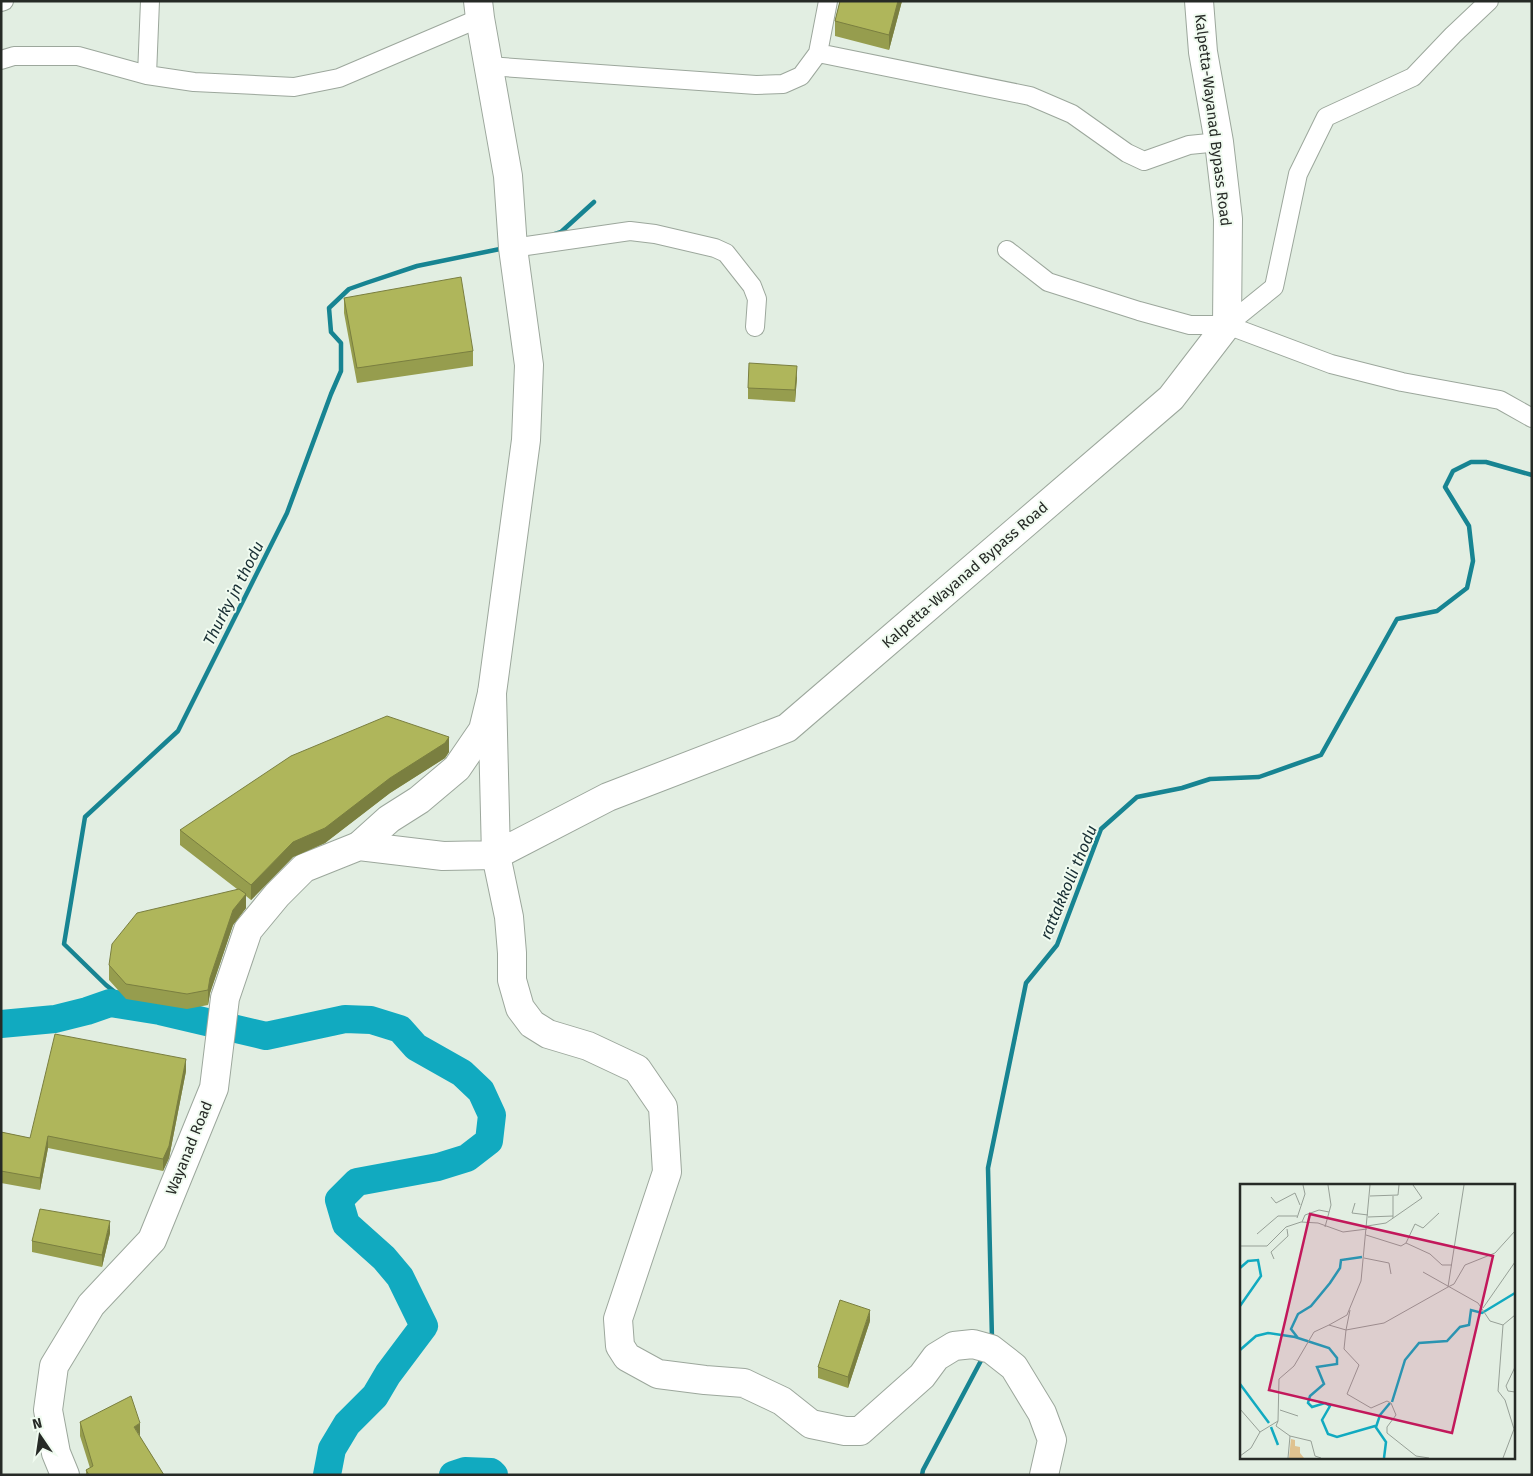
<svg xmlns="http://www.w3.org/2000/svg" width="1533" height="1476" viewBox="0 0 1533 1476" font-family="'Fira Sans',sans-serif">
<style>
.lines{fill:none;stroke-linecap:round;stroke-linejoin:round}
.stream{stroke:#178492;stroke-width:4.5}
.river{stroke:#11aac0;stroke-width:28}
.minor-casing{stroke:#9ca79c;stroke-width:20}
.primary-casing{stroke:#9ca79c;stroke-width:30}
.trunk-casing{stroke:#9ca79c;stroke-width:30}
.minor{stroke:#fff;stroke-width:18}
.primary{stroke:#fff;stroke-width:28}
.trunk{stroke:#fff;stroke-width:28}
.wall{fill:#969d4e}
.shaded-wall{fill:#7a7f40}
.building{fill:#afb65b;stroke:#7a7f40}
.labels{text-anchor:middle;stroke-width:4;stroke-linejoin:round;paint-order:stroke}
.street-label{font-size:15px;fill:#262a26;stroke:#f0fbf0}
.water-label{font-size:16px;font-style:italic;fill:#192f34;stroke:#f0fbf0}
.inset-river{fill:none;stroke:#11aac0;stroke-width:2.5}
.inset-road{fill:none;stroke:#97a097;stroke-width:1}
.view{fill:#c2185b;fill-opacity:0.15;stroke:#c2185b;stroke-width:2.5}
.inset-edge{fill:none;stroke:#262a26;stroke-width:2.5}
</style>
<rect width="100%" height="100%" fill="#e2eee2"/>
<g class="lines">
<!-- stream -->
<path class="stream" d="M 555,234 L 561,232 L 594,202
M 135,1008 L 106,985 L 64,944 L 85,817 L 178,731 L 287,513 L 331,394 L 341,371 L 341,343 L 331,332 L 329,308 L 349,289 L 366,283 L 417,266 L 500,249
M 992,1339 L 988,1168 L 1026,983 L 1057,945 L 1101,829 L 1137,797 L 1182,788 L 1210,779 L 1259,777 L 1321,755 L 1397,619 L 1437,611 L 1467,588 L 1473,561 L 1469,526 L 1445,487 L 1453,471 L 1471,462 L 1486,462 L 1532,475
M 922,1475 L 923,1470 L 984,1355"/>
<!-- river -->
<path class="river" d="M 1,1024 L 55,1019 L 87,1011 L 110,1003 L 160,1011 L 266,1036 L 345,1019 L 371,1020 L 400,1029 L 416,1047 L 462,1073 L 481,1091 L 492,1115 L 489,1141 L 467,1158 L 438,1167 L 357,1182 L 339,1200 L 346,1224 L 384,1258 L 400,1277 L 424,1326 L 388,1374 L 375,1396 L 347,1424 L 332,1449 L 327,1475
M 453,1475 L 465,1471 L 491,1472 L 494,1475"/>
<defs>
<path id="minor" d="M 1,2 L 4,1
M 818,53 L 1030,96 L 1072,114 L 1127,153 L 1144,161 L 1189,145 L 1219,142
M 1,60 L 14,56 L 78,56 L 147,75 L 194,82 L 294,87 L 339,78 L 480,18
M 488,66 L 756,85 L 783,84 L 801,76 L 818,53 L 828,1
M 147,75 L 150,1
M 513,248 L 630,231 L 655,234 L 715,248 L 726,253 L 752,286 L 757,299 L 755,327
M 1007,250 L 1048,282 L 1139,311 L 1190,325 L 1227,325 L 1331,364 L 1402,382 L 1500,400 L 1532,418
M 1227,325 L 1274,287 L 1298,174 L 1326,117 L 1413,77 L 1453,35 L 1489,1"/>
<path id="primary" d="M 359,846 L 389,819 L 419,800 L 457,768 L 483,730 L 492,693 L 526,440 L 529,365 L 513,248 L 508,176 L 480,18 L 478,1
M 496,855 L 509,917 L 512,953 L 512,980 L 520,1008 L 532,1024 L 548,1034 L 588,1046 L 637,1069 L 663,1107 L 667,1172 L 618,1319 L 620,1346 L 627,1357 L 658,1374 L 705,1380 L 744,1383 L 782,1401 L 811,1424 L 845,1431 L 860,1431 L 922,1376 L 936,1357 L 954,1346 L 973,1344 L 991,1349 L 1014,1367 L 1042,1413 L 1052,1440 L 1044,1475"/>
<path id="trunk" d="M 492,693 L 496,855
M 65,1475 L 56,1453 L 48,1410 L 54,1366 L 91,1305 L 152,1240 L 214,1088 L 225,998 L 248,930 L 277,895 L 304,868 L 359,846 L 443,856 L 496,855 L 608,797 L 787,728 L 1171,398 L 1227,325 L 1228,219 L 1219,142 L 1203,52 L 1199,1"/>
</defs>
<!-- minor casing -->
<use href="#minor" class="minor-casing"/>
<!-- primary casing -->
<use href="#primary" class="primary-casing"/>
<!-- trunk casing -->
<use href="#trunk" class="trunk-casing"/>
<!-- minor -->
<use href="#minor" class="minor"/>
<!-- primary -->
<use href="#primary" class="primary"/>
<!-- trunk -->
<use href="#trunk" class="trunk"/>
</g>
<!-- wall -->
<path class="wall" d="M 840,1 L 902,1 L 889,50 L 835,36 L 835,21 Z
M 344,298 L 473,351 L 473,366 L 357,383 L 344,313 Z
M 797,377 L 795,402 L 748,399 L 748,388 Z
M 449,752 L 445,758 L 390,793 L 325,843 L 293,857 L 251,900 L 246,896 L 246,908 L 233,925 L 210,993 L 208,1005 L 187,1009 L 126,999 L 109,980 L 109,965 L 237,889 L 180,845 L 180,830 Z
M 186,1071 L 169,1158 L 163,1171 L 48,1148 L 40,1190 L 1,1183 L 1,1132 L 30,1138 Z
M 110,1233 L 102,1267 L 32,1252 L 32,1241 Z
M 870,1321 L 848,1388 L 818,1378 L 818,1367 Z
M 80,1422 L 140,1437 L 164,1475 L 86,1475 L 86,1470 L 90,1468 L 80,1436 Z"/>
<!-- shaded-wall -->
<path class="shaded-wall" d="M 898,1 L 902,1 L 889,50 L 889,35 Z
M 797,366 L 797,377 L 795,402 L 795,390 Z
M 449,737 L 449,752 L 445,758 L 390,793 L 325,843 L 293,857 L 251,900 L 251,885 L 293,842 L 390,778 Z
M 246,894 L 246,908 L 233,925 L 210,993 L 208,1005 L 208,990 L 210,978 L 233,910 Z
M 186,1059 L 186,1071 L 169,1158 L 163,1171 L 163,1159 Z
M 48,1136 L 48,1148 L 40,1190 L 40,1178 Z
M 110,1221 L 110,1233 L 102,1267 L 102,1255 Z
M 870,1310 L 870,1321 L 848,1388 L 848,1377 Z
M 140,1423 L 140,1436 L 134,1427 Z"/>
<!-- building -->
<path class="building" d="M 840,1 L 898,1 L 889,35 L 835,21 Z
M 461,277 L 473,351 L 357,368 L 344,298 Z
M 749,363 L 797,366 L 795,390 L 748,388 Z
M 387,716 L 449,737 L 445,743 L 390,778 L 325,828 L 293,842 L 251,885 L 180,830 L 291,756 Z
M 239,889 L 246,894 L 233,910 L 210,978 L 208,990 L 187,994 L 126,984 L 109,965 L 112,944 L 137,913 Z
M 55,1034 L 186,1059 L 169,1146 L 163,1159 L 48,1136 L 40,1178 L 1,1171 L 1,1132 L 30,1138 Z
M 40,1209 L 110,1221 L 102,1255 L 32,1241 Z
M 840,1300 L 870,1310 L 848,1377 L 818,1367 Z
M 131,1396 L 140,1423 L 134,1427 L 164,1475 L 89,1475 L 86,1470 L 93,1466 L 80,1422 Z"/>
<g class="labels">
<!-- street labels -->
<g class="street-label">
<text transform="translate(1213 120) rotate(83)" y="5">Kalpetta-Wayanad Bypass Road</text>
<text transform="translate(965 575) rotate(-41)" y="5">Kalpetta-Wayanad Bypass Road</text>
<text transform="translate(189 1148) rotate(-68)" y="5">Wayanad Road</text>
</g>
<!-- water labels -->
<g class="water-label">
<text transform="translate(233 593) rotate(-63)" y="6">Thurky jn thodu</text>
<text transform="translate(1068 882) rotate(-67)" y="6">rattakkolli thodu</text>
</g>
</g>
<!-- overview -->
<g transform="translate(1240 1184)">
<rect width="275" height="275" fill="#e2eee2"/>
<path d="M 51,255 L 55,256 L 55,262 L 60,263 L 60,269 L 64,274 L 49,274 Z" fill="#dfc290"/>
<path class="inset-river" d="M 0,84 L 8,77 L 18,76 L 21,92 L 0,122M 58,154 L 51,145 L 58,130 L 71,122 L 90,99 L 100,84 L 101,76 L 122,73M 0,166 L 16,152 L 28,149 L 55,153 L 89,164 L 97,174 L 97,180 L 77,183 L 84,200 L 70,212 L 68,219 L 72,223 L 85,219 L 90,222 L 82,236 L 88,250 L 97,253 L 135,242 L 146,258 L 144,274M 0,200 L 29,239M 152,218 L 165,176 L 179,159 L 207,157 L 220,143 L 229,141 L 231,126 L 242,129 L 275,109M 31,243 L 38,261M 136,243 L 140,231 L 150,219"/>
<path class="inset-road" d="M 130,12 L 158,11 L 159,1M 31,13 L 36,19 L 55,9 L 60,21M 115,19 L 112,29 L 128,31M 128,33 L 153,32M 57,34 L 65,10 L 63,1M 153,34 L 153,12M 62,38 L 65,31 L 79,26 L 89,28M 127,42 L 146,39 L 182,14 L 173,1M 85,43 L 91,21 L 88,1M 17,50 L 38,32 L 57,32M 126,51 L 161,62 L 166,59 L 190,70 L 202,81 L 212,81M 166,59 L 175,40 L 183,44 L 199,29M 0,62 L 27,62 L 46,43 L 61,38 L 78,39 L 103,48 L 127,45M 124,74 L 149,79 L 151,90M 34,75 L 31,68 L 48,52 L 47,45M 183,88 L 238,119 L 250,137 L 263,141 L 275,131M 208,103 L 214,100 L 225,81 L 255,69 L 275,47M 243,124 L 275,78M 89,141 L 107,131 L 121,97 L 130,1M 263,141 L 258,207 L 265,216 L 274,245 L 263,274M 106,146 L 104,165 L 119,181 L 107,210 L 131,224 L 147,217 L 151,219 L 156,231 L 147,243 L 147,249 L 176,272 L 189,274M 106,146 L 110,126M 275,183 L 266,202 L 268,207 L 275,208M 0,225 L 20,248M 40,226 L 58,232M 38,237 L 36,242 L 50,252 L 48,274M 50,252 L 71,257 L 75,272 L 81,274M 0,272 L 11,264 L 20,248 L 38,237 L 39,195 L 54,182 L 74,148 L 89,141 L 106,146 L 144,139 L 208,103 L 224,1"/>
<path class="view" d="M 70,30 L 253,72 L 212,249 L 29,206 Z"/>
<rect width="275" height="275" class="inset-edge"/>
</g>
<!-- border -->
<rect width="1533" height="1476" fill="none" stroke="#262a26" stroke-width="5"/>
<!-- north arrow -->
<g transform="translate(40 1436) rotate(347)" stroke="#f0fbf0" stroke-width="4" paint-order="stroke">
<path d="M0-4L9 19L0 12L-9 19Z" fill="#262a26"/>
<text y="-8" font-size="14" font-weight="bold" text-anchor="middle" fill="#262a26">N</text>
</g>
</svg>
